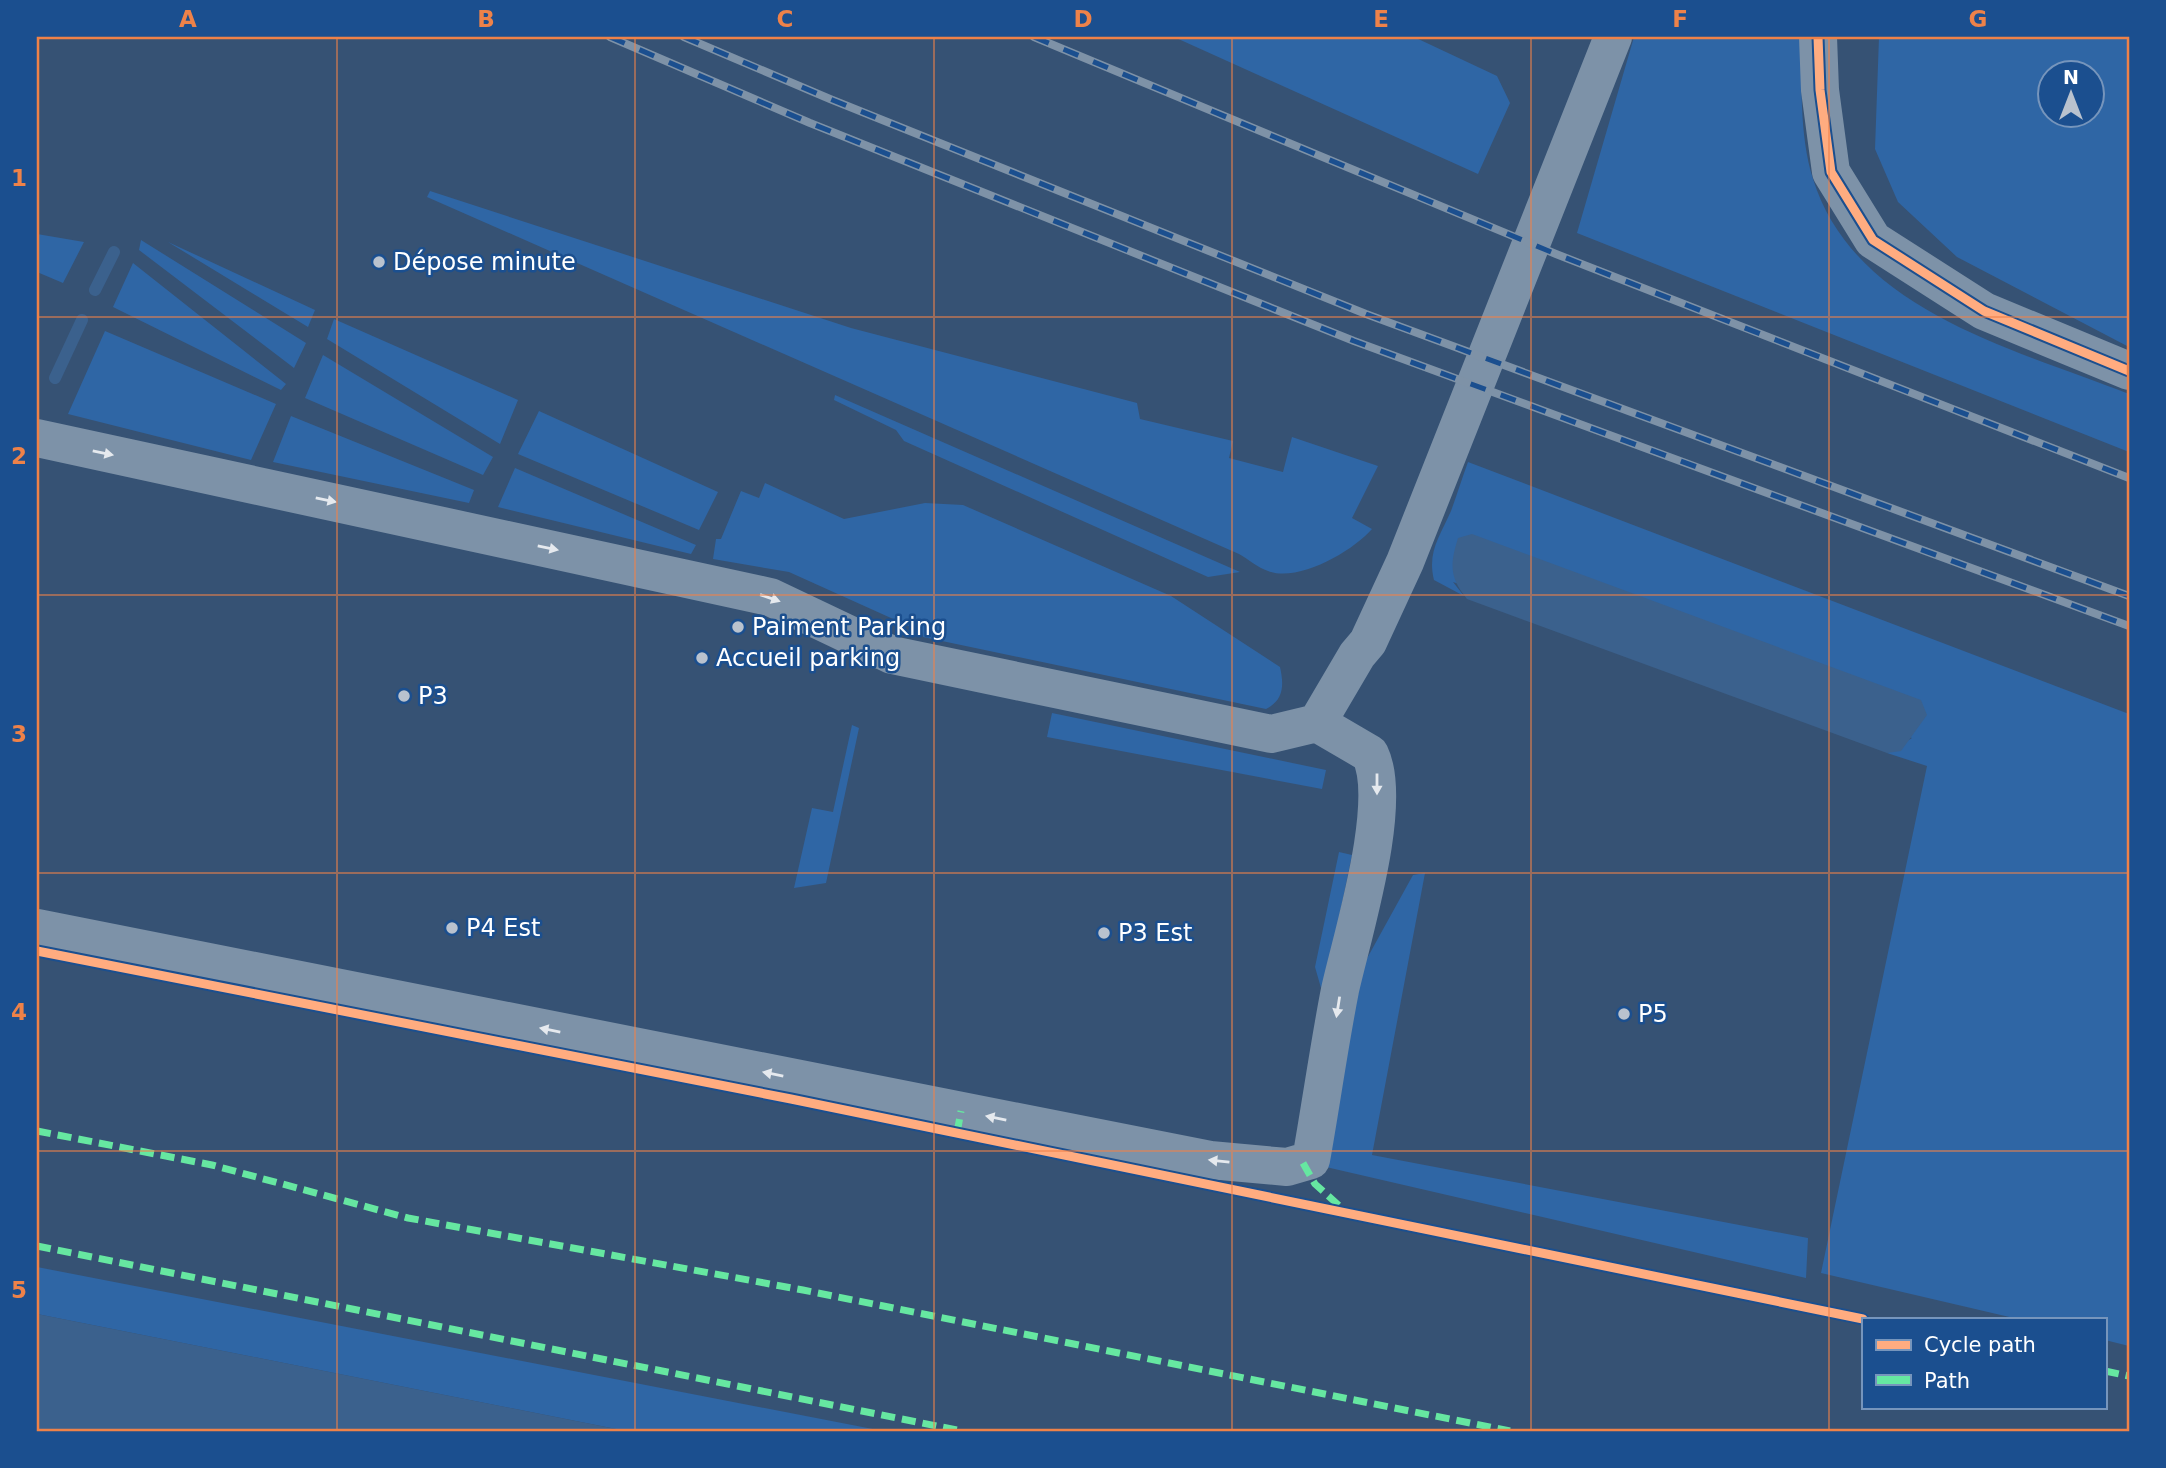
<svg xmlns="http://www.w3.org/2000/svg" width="2166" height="1468" viewBox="0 0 2166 1468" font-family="'DejaVu Sans',sans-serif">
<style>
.green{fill:#2f66a5;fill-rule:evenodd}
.water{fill:#3b618d}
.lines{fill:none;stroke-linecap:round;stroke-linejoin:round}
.stream{stroke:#3b618d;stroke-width:12}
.minor{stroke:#7d92a8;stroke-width:38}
.rail-casing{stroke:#7e92a7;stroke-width:8}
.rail{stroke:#1b4f8f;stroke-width:5;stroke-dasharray:16;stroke-linecap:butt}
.quiet{stroke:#66e7a1;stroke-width:7;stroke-dasharray:14 7;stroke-linecap:butt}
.cycleway-casing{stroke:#1b4f8f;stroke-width:13}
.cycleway{stroke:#ffac80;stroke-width:9}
.oneway{fill:#e5e9ee}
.grid{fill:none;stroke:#ee8249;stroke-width:2;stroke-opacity:0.55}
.poi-dot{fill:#b9c2ce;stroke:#1b4f8f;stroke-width:2.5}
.labels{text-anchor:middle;stroke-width:5;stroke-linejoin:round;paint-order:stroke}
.poi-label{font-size:24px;fill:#fff;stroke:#1b4f8f;text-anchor:start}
.neatline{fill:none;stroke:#ee8249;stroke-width:2.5}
.grid-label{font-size:23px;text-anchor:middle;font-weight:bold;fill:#ee8249}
</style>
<rect width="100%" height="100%" fill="#365274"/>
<!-- green -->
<path class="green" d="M 1174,37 L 1414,37 L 1497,76 L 1510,103 L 1478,174 Z
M 1634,37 L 1801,37 C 1802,84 1799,134 1813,179 C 1854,311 2015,349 2129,394 L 2129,452 L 1577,233 Z
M 1879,37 L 2129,37 L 2129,347 L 1957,257 L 1898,202 L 1875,149 ZM 2050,74 L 2092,74 L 2092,116 L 2050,116 Z
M 430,191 L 851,328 L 1137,403 L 1140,419 L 1233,441 L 1229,458 L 1283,472 L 1292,437 L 1378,466 L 1352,518 L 1372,529 C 1353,551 1298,583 1268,571 C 1258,568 1248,559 1239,554 L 427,197 Z
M 37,234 L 84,242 L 63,283 L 37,272 Z
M 141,240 L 306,343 L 294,368 L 139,250 Z
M 168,242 L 315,310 L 308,327 Z
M 133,263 L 286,384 L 281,390 L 113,307 Z
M 334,319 L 518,400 L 500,444 L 327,339 Z
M 105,331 L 276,404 L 251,460 L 68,414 Z
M 323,355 L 493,457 L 483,475 L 305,398 Z
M 835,395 L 1240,572 L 1208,577 L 904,441 L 896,430 L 834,400 Z
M 539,411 L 718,492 L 699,530 L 518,454 Z
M 291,416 L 474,490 L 469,503 L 273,462 Z
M 1468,462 L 2129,714 L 2129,1346 L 2105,1340 L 2105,1319 L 2018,1319 L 1821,1273 L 1927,766 L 1887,753 L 1912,738 L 1453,582 L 1464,596 L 1434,580 C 1427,552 1440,536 1451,511 C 1457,495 1462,478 1468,462 Z
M 515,468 L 696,545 L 691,554 L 498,507 Z
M 765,483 L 844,519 L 925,503 L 963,505 L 1171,596 L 1280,667 C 1284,685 1284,700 1266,709 L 923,637 L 922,632 L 789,572 L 713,559 L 716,539 L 721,539 L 741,491 L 759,498 Z
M 1052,713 L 1326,770 L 1322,789 L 1047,737 Z
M 852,725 L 859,728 L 826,883 L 794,888 L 812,808 L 833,812 Z
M 1339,852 L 1352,855 L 1323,995 L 1315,967 Z
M 1425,873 L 1372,1155 L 1808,1238 L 1806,1278 L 1326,1167 L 1349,991 L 1413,875 Z
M 37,1267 L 883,1431 L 626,1431 L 37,1314 Z"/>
<!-- water -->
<path class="water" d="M 1472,534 L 1921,700 L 1927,715 L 1901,751 L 1887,753 L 1467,599 C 1449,577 1450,564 1458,538 Z
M 37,1314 L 626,1431 L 37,1431 Z"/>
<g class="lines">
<!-- stream -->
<path class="stream" d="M 95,290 L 114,252
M 55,378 L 82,320"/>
<!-- minor -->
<path class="minor" d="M 1818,37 L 1820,90 L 1831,172 L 1873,240 L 1984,311 L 2129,371
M 37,438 L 770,597 L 892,655 L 1271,734 L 1317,723 L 1357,655 L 1368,642 L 1405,562 L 1613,37
M 37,928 L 1210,1160 L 1287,1167 L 1311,1160 C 1321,1104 1329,1046 1340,990 C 1352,936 1394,803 1370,754 L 1317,723"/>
<defs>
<path id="rail" d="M 610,37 L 810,123 L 1354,341 L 2129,626
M 684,37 L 830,99 L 1366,314 L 2129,596
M 1034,37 L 1556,254 L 2129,478"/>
</defs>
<!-- rail casing -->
<use href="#rail" class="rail-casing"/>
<!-- rail -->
<use href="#rail" class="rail"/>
<!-- quiet -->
<path class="quiet" d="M 37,1131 L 212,1165 L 408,1218 L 803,1290 L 1510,1431
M 957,1133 L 961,1111
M 1303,1163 L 1315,1184 L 1344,1210
M 37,1246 L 962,1431
M 2105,1371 L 2129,1376"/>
<defs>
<path id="cycleway" d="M 1818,37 L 1820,90 L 1831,172 L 1873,240 L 1984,311 L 2129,371
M 37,951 L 791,1099 L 1863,1319"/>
</defs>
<!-- cycleway casing -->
<use href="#cycleway" class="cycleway-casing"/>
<!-- cycleway -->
<use href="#cycleway" class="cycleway"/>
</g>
<!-- one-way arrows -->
<defs><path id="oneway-solid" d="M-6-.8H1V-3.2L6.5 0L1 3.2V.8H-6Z" transform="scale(1.75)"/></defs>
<g class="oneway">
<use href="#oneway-solid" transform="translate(103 453) rotate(12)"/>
<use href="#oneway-solid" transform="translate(326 500) rotate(12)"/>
<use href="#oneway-solid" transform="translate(548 548) rotate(12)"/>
<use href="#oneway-solid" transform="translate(770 598) rotate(19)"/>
<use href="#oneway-solid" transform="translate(1377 784) rotate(90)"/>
<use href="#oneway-solid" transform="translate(1338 1007) rotate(99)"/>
<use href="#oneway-solid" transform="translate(550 1030) rotate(-169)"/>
<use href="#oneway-solid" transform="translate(773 1074) rotate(-169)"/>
<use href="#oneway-solid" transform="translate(996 1118) rotate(-169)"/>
<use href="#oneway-solid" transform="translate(1219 1161) rotate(-174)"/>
</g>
<!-- grid -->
<path class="grid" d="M 337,37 L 337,1431M 635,37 L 635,1431M 934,37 L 934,1431M 1232,37 L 1232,1431M 1531,37 L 1531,1431M 1829,37 L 1829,1431M 37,317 L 2129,317M 37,595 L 2129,595M 37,873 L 2129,873M 37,1151 L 2129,1151"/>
<!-- markers -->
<g class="poi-dot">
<circle cx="379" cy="262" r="7"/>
<circle cx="738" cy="627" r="7"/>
<circle cx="702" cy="658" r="7"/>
<circle cx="404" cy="696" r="7"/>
<circle cx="452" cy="928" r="7"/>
<circle cx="1104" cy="933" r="7"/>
<circle cx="1624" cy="1014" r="7"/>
</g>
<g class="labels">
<!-- poi labels -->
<g class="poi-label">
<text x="393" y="270">Dépose minute</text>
<text x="752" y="635">Paiment Parking</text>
<text x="716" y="666">Accueil parking</text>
<text x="418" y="704">P3</text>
<text x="466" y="936">P4 Est</text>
<text x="1118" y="941">P3 Est</text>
<text x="1638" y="1022">P5</text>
</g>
</g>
<!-- border -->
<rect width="2166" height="1468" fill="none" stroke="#1b4f8f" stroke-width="77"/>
<!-- legend -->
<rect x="1862" y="1318" width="245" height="91" fill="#1b4f8f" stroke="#7695bc" stroke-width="2"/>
<rect x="1876" y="1340" width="35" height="10" fill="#ffac80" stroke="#7695bc" stroke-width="2"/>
<text x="1924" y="1352" font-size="21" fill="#ffffff">Cycle path</text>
<rect x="1876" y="1375" width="35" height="10" fill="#66e7a1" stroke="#7695bc" stroke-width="2"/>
<text x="1924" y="1388" font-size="21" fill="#ffffff">Path</text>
<!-- north arrow -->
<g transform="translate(2071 94)"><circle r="33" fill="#1b4f8f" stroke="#7695bc" stroke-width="2"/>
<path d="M0-5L12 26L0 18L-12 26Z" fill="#b9c2ce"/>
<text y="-10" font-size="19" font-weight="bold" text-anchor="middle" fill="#ffffff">N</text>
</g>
<rect x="38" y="38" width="2090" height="1392" class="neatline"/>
<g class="grid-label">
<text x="188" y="27">A</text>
<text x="486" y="27">B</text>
<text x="785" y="27">C</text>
<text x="1083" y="27">D</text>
<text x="1381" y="27">E</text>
<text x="1680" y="27">F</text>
<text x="1978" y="27">G</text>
<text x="19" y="186">1</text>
<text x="19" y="464">2</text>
<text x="19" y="742">3</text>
<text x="19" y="1020">4</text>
<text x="19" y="1298">5</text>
</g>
</svg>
